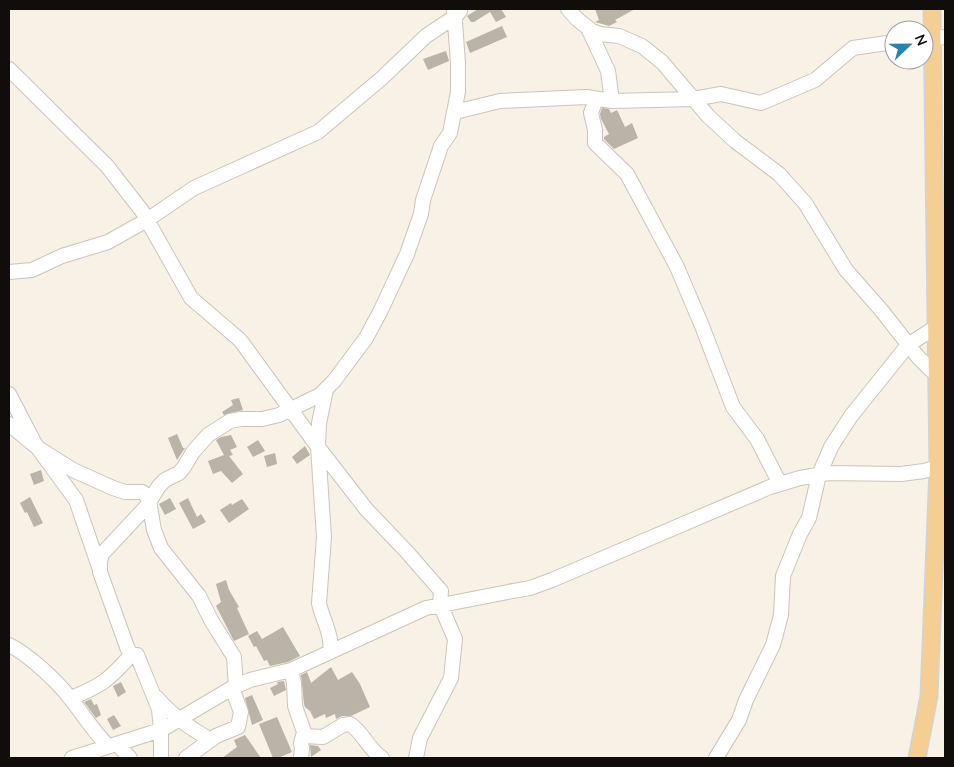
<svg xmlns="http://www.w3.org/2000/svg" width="954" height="767" viewBox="0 0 954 767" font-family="Mulish,sans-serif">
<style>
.building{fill:#bab3a8}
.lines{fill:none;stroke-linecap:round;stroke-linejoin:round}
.minor-casing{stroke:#ccc4ba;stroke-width:16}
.major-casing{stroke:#d4d3d3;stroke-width:19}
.minor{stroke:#fff;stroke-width:14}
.major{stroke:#f4ce92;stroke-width:16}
</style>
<rect width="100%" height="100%" fill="#f8f1e6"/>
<!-- building -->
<path class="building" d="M 478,9 L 501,9 L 506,17 L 496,22 L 490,12 L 474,22 L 471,22 L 467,16 Z
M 595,9 L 635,9 L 615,20 L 617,22 L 609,26 L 595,22 L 599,20 Z
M 502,26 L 507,37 L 470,53 L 466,42 Z
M 446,51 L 449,61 L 428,70 L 423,59 Z
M 602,108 L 609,109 L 611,113 L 617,110 L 625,127 L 632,123 L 638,138 L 614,149 L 604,139 L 604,137 L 609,134 L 601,119 L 600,114 Z
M 239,398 L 243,410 L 224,415 L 222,412 L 233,405 L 231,400 Z
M 177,434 L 183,448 L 185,448 L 177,460 L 168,438 Z
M 231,435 L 237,447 L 230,450 L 233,455 L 229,456 L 243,474 L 232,483 L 221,471 L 213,474 L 208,461 L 224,455 L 216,440 L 221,437 Z
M 258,440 L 265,451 L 253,457 L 247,447 Z
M 305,446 L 310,455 L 297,464 L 292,457 Z
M 275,453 L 277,464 L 267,467 L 264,456 Z
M 41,470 L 44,481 L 34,485 L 30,474 Z
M 30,497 L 43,523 L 34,527 L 27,512 L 25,513 L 20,503 Z
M 170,498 L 176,509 L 165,515 L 159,504 Z
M 188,498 L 197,517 L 201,514 L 206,522 L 193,529 L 179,503 Z
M 242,499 L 249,509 L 229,523 L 220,510 L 231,503 L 232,505 Z
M 226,580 L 229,590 L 239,607 L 237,608 L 249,634 L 234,641 L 216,606 L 221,602 L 216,584 Z
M 283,627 L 300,656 L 288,662 L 270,666 L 267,660 L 264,661 L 256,646 L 254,647 L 248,636 L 257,631 L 262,639 Z
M 331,667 L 338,680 L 352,672 L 360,684 L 370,707 L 351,716 L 342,716 L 336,719 L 335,714 L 326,718 L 325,714 L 314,719 L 310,711 L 305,707 L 304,704 L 301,675 L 307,672 L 311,683 Z
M 284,681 L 286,690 L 274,696 L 270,688 L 278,684 L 277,682 Z
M 121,682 L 126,692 L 118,697 L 113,686 Z
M 252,695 L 263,720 L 252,725 L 245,698 Z
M 91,699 L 94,705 L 97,704 L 101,715 L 96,718 L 84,702 Z
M 114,715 L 121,726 L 113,730 L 107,719 Z
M 277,717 L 292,752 L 278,758 L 273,758 L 259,724 Z
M 245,735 L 261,758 L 222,758 L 237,747 L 234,740 Z
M 310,745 L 318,746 L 321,750 L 311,757 Z"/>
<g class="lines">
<defs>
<path id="minor" d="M 568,9 L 577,19 L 592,31 L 600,34 L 619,36 L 642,46 L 662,62 L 708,116 L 735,141 L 779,174 L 805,203 L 846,270 L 882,311 L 918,357 L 931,370 L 945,379
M 924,39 L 945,37
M 9,69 L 107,166 L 142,211 L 191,298 L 240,340 L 318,447 L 366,509 L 407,552 L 441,591 L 440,604 L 455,639 L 451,678 L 420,738 L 416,758
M 596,99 L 591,113 L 595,130 L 595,143 L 627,174 L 677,267 L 702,326 L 733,407 L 757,439 L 780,484
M 612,101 L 693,99 L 721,94 L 761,103 L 815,80 L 853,48 L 894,42
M 455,112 L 500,101 L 586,97 L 612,101 L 608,71 L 588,28
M 9,272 L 32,270 L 62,256 L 108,242 L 147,220 L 194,188 L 318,132 L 382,78 L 426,36 L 456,16 L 460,11
M 326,390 L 319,423 L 318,447 L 324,537 L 319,603 C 322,619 333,635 330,652
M 9,394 L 35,444 L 76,500 L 99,567
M 9,424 L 38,448 L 73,470 L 113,488 L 125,492 L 142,492 L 145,494 L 149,501 L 154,530 L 161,548 L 199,596 L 211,620 L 234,657 L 236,687
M 9,645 C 28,654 57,681 70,698 C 83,714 93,731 108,746
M 291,670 L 294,683 L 295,706 L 304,732 L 301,743 L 302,748 L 301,758
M 156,697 C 173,716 188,727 211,740
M 71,698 C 101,686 109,680 131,655
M 304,736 L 323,737 L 343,725 L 350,724 C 363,732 368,749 382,758
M 117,744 L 130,758
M 72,758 L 161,730 L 232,688 L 250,680 L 291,670 L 426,608 L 508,592 L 530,588 L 552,580 L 770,487 L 800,478 L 829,473 L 901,474 L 924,471 L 945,465
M 161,758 L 161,730 L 159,709 L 137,655 L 131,655 L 127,647 L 100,572 L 100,561 L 102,554 L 146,507 L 159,486 L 165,480 L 179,473 L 184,467 L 193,452 L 208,435 L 230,421 L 241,419 L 262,419 L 279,415 L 320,395 L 334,381 L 366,338 L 381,310 L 407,254 L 421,214 L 423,200 L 441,146 L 450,133 L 458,92 L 458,63 L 454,9
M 186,758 L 216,736 L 238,727 L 241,712 L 232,688
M 716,758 L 739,720 L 746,700 L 773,645 L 781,615 L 783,576 L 800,534 L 809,518 L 819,475 L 831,447 L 851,416 L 908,345 L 945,321"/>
<path id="major" d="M 917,758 L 929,696 L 938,468 L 932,9"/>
</defs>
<!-- minor casing -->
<use href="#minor" class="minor-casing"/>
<!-- major casing -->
<use href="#major" class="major-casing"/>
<!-- minor -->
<use href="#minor" class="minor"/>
<!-- major -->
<use href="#major" class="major"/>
</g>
<!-- border -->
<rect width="954" height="767" fill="none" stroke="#100d0a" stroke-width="20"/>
<!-- north arrow -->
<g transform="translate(909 45) rotate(68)"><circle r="24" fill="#ffffff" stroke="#9f9e9d"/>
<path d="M0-4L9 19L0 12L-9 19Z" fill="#2882b0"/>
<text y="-8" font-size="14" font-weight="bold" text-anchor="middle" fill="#100d0a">N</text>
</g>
</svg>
